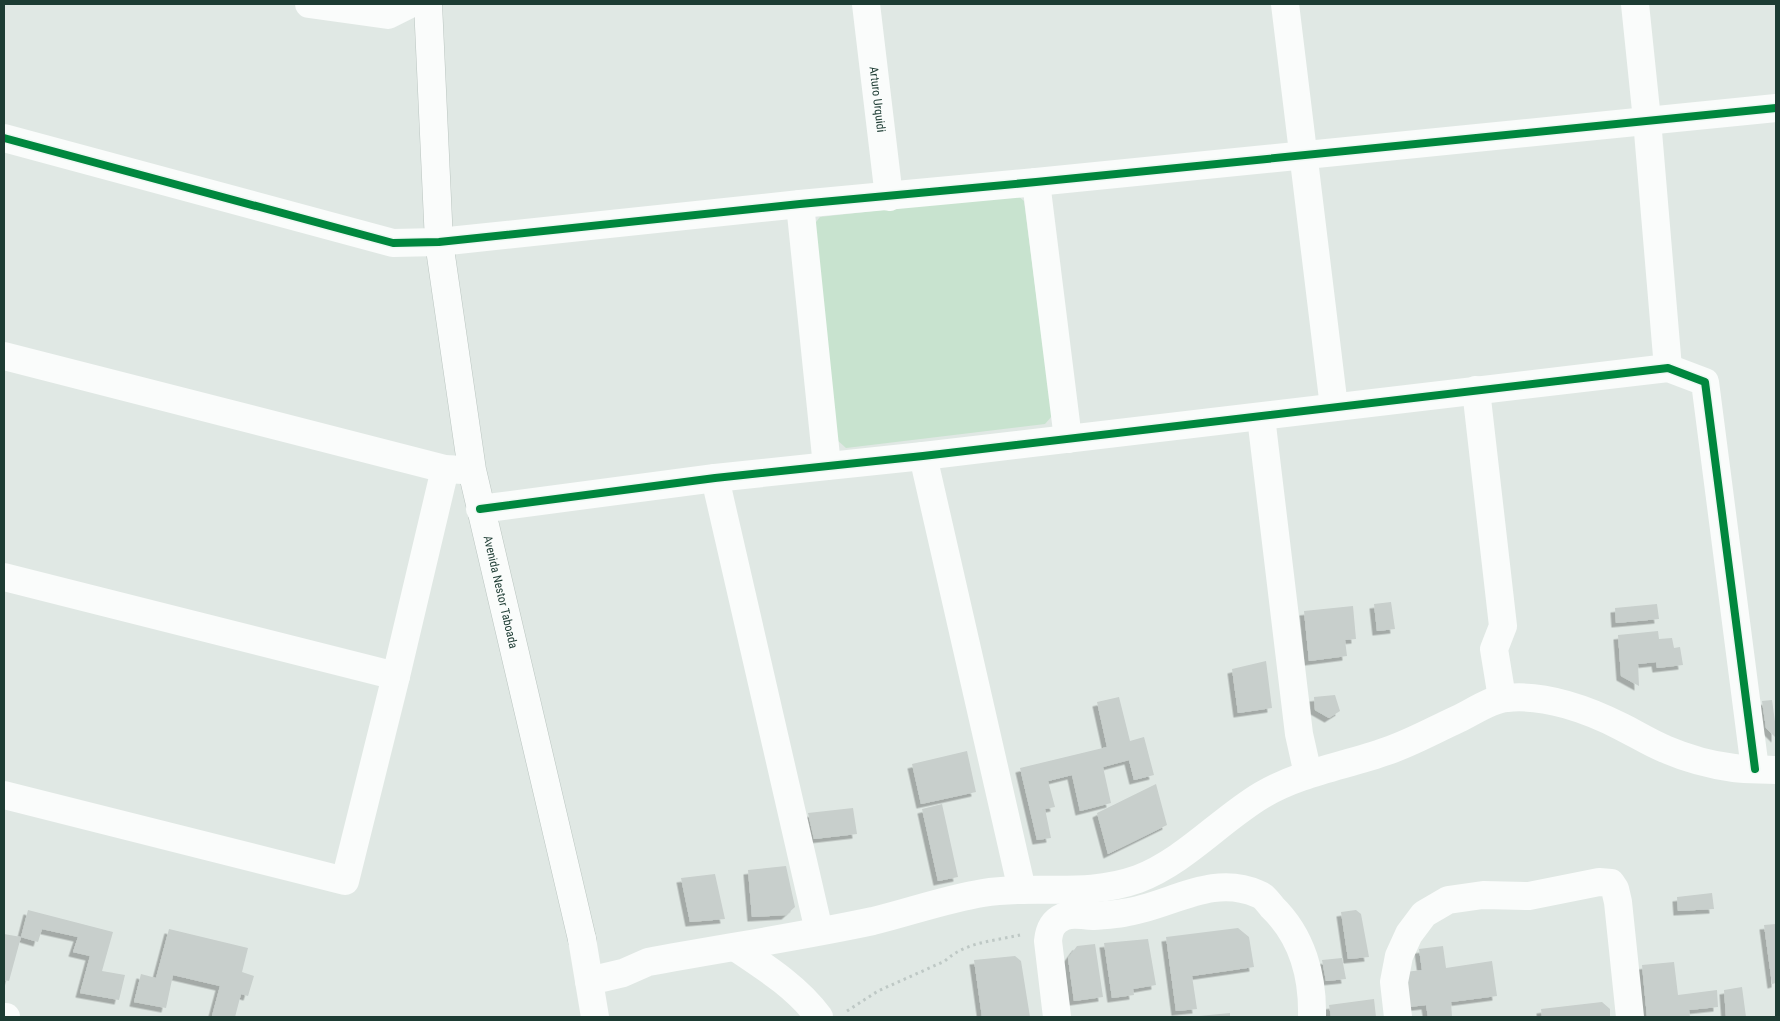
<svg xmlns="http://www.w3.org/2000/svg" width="1780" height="1021" viewBox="0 0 1780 1021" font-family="'Roboto Condensed',sans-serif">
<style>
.green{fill:#c8e3cf}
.building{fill:#c8cfcc;filter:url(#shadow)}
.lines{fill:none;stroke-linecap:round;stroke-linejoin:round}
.secondary-casing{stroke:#bac5c0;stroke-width:29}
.path{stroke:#bec8c5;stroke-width:3;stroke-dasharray:2.5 4;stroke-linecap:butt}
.street{stroke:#fafcfb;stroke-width:28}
.secondary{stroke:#fafcfb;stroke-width:28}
.cycleway-casing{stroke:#eef8f3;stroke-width:11}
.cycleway{stroke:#00873e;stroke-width:8}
.labels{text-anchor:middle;stroke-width:5;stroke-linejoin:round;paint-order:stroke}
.street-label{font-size:12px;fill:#1d3c33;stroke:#eef8f3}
</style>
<defs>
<filter id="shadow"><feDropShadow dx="-4.5" dy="4.5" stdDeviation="0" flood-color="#0004"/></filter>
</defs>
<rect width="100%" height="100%" fill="#e0e8e4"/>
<!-- green -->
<path class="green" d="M 1017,195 L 1024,201 L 1052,416 L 1045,424 L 846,448 L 836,439 L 812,227 L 820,217 Z"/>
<!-- building -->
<path class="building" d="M 1391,602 L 1395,629 L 1377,631 L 1374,604 Z
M 1657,604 L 1659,619 L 1616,623 L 1615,608 Z
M 1353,606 L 1356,639 L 1345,640 L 1347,656 L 1309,661 L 1304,611 Z
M 1658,631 L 1659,639 L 1672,638 L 1674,648 L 1680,647 L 1683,665 L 1657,668 L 1656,662 L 1638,664 L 1639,686 L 1621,676 L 1618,635 Z
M 1266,661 L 1272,708 L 1238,713 L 1232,669 Z
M 1335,695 L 1340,711 L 1329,718 L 1315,710 L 1314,697 Z
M 1119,697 L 1130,741 L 1144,737 L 1154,775 L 1134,780 L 1129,760 L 1103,767 L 1111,803 L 1080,811 L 1072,775 L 1048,781 L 1055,807 L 1045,809 L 1051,838 L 1037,840 L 1020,768 L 1107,747 L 1097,702 Z
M 1772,700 L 1776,729 L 1776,738 L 1766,728 L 1762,701 Z
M 967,751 L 976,792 L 921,804 L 912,764 Z
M 1156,784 L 1167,825 L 1108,854 L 1097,813 Z
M 942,804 L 958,877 L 938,881 L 922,809 Z
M 853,808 L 857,834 L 814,839 L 808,813 Z
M 786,866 L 795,907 L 786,915 L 752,917 L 748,870 Z
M 715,874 L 725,919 L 690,922 L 681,878 Z
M 1712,893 L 1714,909 L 1678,911 L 1677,897 Z
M 28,910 L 113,932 L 102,971 L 125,975 L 119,1000 L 80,993 L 90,956 L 73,952 L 78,937 L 42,929 L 38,942 L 21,937 Z
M 1356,910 L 1361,914 L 1369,957 L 1348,959 L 1341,912 Z
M 1776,924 L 1776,983 L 1772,984 L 1764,925 Z
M 1238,928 L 1249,937 L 1254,967 L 1192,976 L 1197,1009 L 1176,1011 L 1166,937 Z
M 169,929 L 248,948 L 242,972 L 254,976 L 248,996 L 241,994 L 235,1017 L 212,1016 L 220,986 L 173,975 L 166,1008 L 134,1002 L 141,974 L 156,978 Z
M 4,934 L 21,937 L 9,981 L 4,980 Z
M 1148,939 L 1156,985 L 1133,989 L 1134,995 L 1112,998 L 1104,943 Z
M 1095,944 L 1103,997 L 1074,1001 L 1068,958 L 1077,946 Z
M 1443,946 L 1446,968 L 1492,961 L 1497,996 L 1451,1002 L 1452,1017 L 1428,1017 L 1426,1005 L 1409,1007 L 1405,972 L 1422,970 L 1419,949 Z
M 1015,956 L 1021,961 L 1030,1017 L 982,1017 L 974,960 Z
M 1342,958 L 1346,979 L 1326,981 L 1322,960 Z
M 1674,962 L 1678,995 L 1717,990 L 1718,1007 L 1689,1010 L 1690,1017 L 1647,1017 L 1642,965 Z
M 1742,987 L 1746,1017 L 1726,1017 L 1724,990 Z
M 1374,999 L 1376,1017 L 1331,1017 L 1329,1005 Z
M 1602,1002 L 1610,1009 L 1610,1017 L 1542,1017 L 1541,1009 Z
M 1230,1013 L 1230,1017 L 1199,1017 L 1199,1016 Z"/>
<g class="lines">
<defs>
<g id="secondary">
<path id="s2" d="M 428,4 L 439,242 L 472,470 L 582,939"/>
</g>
</defs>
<!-- secondary casing -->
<use href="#secondary" class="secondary-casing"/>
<!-- path -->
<path class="path" d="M 847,1011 L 878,991 L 945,961 C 965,942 994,941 1020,935"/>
<!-- street -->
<g class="street">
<path d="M 309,4 L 388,15 L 410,4"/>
<path id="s1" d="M 866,4 L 889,197"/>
<path d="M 1285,4 L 1334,407"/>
<path d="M 1635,4 L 1647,120 L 1668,368"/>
<path d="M 4,138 L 393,243 L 439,242 L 800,204 L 1036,182 L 1776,108"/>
<path d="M 1036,182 L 1068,439"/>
<path d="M 800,204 L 827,466"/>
<path d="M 4,356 L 445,469 L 463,470"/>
<path d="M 1476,390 L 1503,626 L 1494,649 L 1502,698"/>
<path d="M 1261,417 L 1299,734 L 1308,774"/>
<path d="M 923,456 L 1022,890"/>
<path d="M 715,478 L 819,931"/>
<path d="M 480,509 L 715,478 L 923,456 L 1668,368 L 1705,382 L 1755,769"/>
<path d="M 4,577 L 396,676"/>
<path d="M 4,795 L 345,881 L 396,676 L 445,469"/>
<path d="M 582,939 L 595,1017"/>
<path d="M 735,947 C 765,967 798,988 819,1017"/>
<path d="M 589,981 L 623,973 L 648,962 C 723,948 798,937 873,921 C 910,912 946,899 983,893 C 1036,884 1085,898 1138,879 C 1185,861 1220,820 1262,795 C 1301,772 1345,766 1387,751 C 1411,743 1434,730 1458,719 C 1473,712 1491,699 1507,698 C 1545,694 1589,710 1622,727 C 1636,734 1650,743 1665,749 C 1686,758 1711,765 1734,768 C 1748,770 1762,769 1776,770"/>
<path d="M 4,1017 L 6,1017"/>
<path d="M 1057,1017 L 1048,941 C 1049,930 1052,922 1063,917 C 1073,912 1082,916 1093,916 C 1103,915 1113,915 1123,913 C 1169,907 1211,873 1258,894 C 1264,896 1268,902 1272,907 C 1302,936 1313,976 1312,1017"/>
<path d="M 1398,1017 L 1394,982 L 1399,956 L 1409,934 L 1424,914 L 1448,900 L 1483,895 L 1529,896 L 1599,882 L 1611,883 L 1615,889 L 1618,902 L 1630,1017"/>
</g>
<!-- secondary -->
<use href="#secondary" class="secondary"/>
<defs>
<path id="cycleway" d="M 4,138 L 393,243 L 439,242 L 800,204 L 1036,182 L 1776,108
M 480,509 L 715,478 L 923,456 L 1668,368 L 1705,382 L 1755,769"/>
</defs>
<!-- cycleway casing -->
<use href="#cycleway" class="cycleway-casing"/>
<!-- cycleway -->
<use href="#cycleway" class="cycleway"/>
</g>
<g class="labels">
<!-- street labels -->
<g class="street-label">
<text dy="4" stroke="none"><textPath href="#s1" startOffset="96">Arturo Urquidi</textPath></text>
<text dy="4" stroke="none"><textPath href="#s2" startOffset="594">Avenida Nestor Taboada</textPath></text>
</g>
</g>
<!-- border -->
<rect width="1780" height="1021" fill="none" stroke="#1d3c33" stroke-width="10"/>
</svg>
